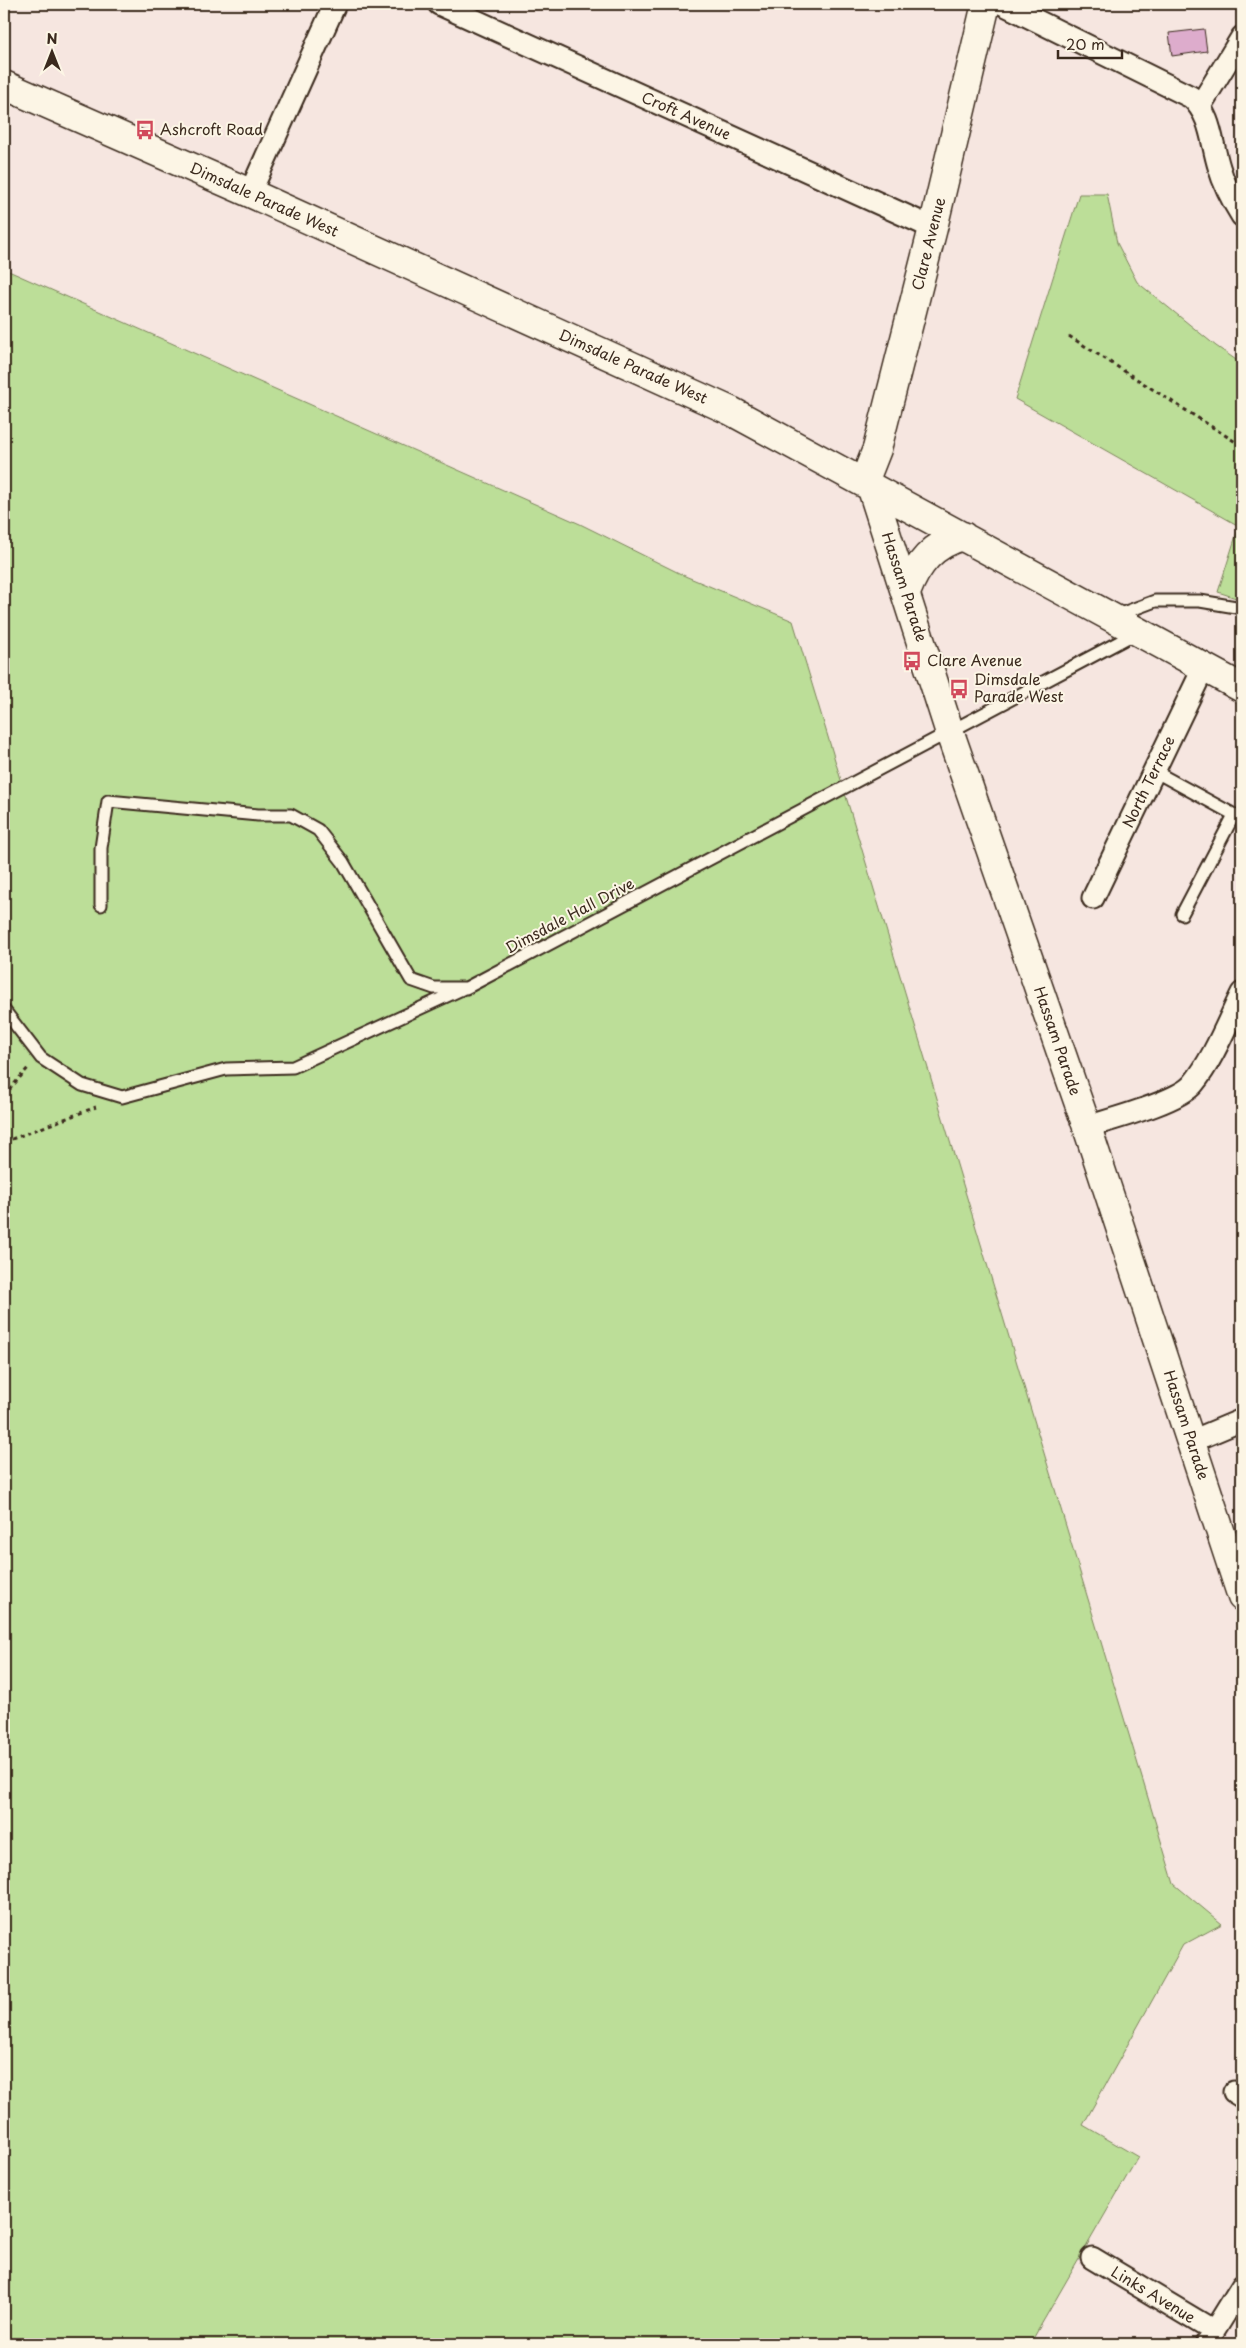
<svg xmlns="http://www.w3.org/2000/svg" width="1246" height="2348" viewBox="0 0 1246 2348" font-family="'Playpen Sans',sans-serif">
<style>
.green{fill:#bcde98;stroke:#7c845b}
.building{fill:#ddaccc;stroke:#3b2a1e}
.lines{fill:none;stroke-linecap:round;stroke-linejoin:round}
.lane-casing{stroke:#3b2a1e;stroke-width:15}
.street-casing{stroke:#3b2a1e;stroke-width:25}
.secondary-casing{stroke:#3b2a1e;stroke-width:31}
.path{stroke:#3b2a1e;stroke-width:3;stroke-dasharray:4 4;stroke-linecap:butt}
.lane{stroke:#fcf5e5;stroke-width:11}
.street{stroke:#fcf5e5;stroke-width:21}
.secondary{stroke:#fcf5e5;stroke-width:28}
.labels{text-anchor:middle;stroke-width:4;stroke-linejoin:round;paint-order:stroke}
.street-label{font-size:15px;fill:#3b2a1e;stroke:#fcf5e5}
.poi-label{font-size:15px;fill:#3b2a1e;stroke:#fcf5e5;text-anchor:start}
</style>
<rect width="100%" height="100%" fill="#f6e6e0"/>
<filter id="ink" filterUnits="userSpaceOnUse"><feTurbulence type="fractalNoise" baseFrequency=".02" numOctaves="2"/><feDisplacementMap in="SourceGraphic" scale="10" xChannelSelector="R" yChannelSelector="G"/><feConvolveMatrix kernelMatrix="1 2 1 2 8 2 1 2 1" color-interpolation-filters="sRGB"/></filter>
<g filter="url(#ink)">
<!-- green -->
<path class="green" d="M 1079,194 L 1107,194 L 1117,243 L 1137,282 L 1216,346 L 1242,364 L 1242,600 L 1218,592 L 1239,526 L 1015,399 Z
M 4,269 L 580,524 L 685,576 L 793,621 L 1174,1884 L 1222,1924 L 1183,1945 L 1083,2125 L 1138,2157 L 1030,2344 L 4,2344 Z"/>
<!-- building -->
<path class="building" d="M 1204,29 L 1207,51 L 1172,56 L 1169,33 Z"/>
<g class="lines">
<defs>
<path id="lane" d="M 1115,616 L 1155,601 L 1200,601 L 1242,608
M 1154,771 L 1242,819
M 101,905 L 101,848 L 108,801 L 258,815 L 291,815 L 318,830 L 343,862 L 411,980 L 434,988 L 466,988 L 1136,633
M 1182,914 L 1234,815
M 4,1010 L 41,1058 L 82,1085 L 122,1097 L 226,1069 L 293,1067 L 462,989"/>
<path id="street" d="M 439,4 L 933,228
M 1003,4 L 1191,97 C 1212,116 1211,142 1219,167 C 1224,185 1232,200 1242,216
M 1200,106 L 1242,37
M 250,193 L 335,4
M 1093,898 L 1204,667
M 1087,1127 C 1112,1119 1178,1102 1193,1084 C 1213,1060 1228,1021 1242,993
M 1192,1441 L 1242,1420
M 1234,2092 L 1242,2097
M 1092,2258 L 1214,2331
M 1206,2344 L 1242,2286"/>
<path id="secondary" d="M 4,85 L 250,193 L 731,411 L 1242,688
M 864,482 L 877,449 L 933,228 L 986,4
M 871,486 L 950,733 L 1087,1127 L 1242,1597
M 906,593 C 917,564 933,544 963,536"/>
</defs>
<!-- lane casing -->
<use href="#lane" class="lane-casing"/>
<!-- street casing -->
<use href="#street" class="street-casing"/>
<!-- secondary casing -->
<use href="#secondary" class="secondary-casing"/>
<!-- path -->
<path class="path" d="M 1069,336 L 1242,446
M 4,1096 L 28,1068
M 4,1142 L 96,1107"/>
<!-- lane -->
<use href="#lane" class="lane"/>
<!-- street -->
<use href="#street" class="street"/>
<!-- secondary -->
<use href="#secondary" class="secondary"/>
</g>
</g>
<!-- icons -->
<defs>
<symbol id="bus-bare" viewBox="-9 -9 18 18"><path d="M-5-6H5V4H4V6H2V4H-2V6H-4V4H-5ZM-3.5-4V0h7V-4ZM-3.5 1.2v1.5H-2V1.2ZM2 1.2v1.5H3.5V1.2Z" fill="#d1495b" stroke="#fcf5e5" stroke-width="2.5" paint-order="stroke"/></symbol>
</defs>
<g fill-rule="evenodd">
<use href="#bus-bare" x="131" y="116" width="28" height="28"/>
<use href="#bus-bare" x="898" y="647" width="28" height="28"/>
<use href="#bus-bare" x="945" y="675" width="28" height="28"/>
</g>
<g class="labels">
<!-- street labels -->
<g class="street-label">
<text transform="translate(686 116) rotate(24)" y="5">Croft Avenue</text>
<text transform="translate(264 200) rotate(24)" y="5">Dimsdale Parade West</text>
<text transform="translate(929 244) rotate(-76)" y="5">Clare Avenue</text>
<text transform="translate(633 367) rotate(24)" y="5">Dimsdale Parade West</text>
<text transform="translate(904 587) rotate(72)" y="5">Hassam Parade</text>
<text transform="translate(1149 782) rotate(-64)" y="5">North Terrace</text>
<text transform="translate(570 916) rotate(-28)" y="5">Dimsdale Hall Drive</text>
<text transform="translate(1057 1041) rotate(71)" y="5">Hassam Parade</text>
<text transform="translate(1186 1425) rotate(72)" y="5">Hassam Parade</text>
<text transform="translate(1153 2295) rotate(31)" y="5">Links Avenue</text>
</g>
<!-- poi labels -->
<g class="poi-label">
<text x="160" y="135">Ashcroft Road</text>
<text x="927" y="666">Clare Avenue</text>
<text x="974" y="685">Dimsdale<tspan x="974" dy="17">Parade West</tspan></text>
</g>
</g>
<!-- margin -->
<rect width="1246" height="2348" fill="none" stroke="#fcf5e5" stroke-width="20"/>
<rect x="10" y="10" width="1226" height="2328" fill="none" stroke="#3b2a1e" stroke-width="2" filter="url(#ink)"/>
<!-- north arrow -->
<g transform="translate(52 52)" stroke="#fcf5e5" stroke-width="4" paint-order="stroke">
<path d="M0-4L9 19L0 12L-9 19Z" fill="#3b2a1e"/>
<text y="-8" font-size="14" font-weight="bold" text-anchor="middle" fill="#3b2a1e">N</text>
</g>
<!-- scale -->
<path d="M1058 50v8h64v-8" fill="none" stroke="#3b2a1e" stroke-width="2.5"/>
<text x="1066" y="50" font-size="15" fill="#3b2a1e" stroke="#fcf5e5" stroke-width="4" paint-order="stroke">20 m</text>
</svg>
